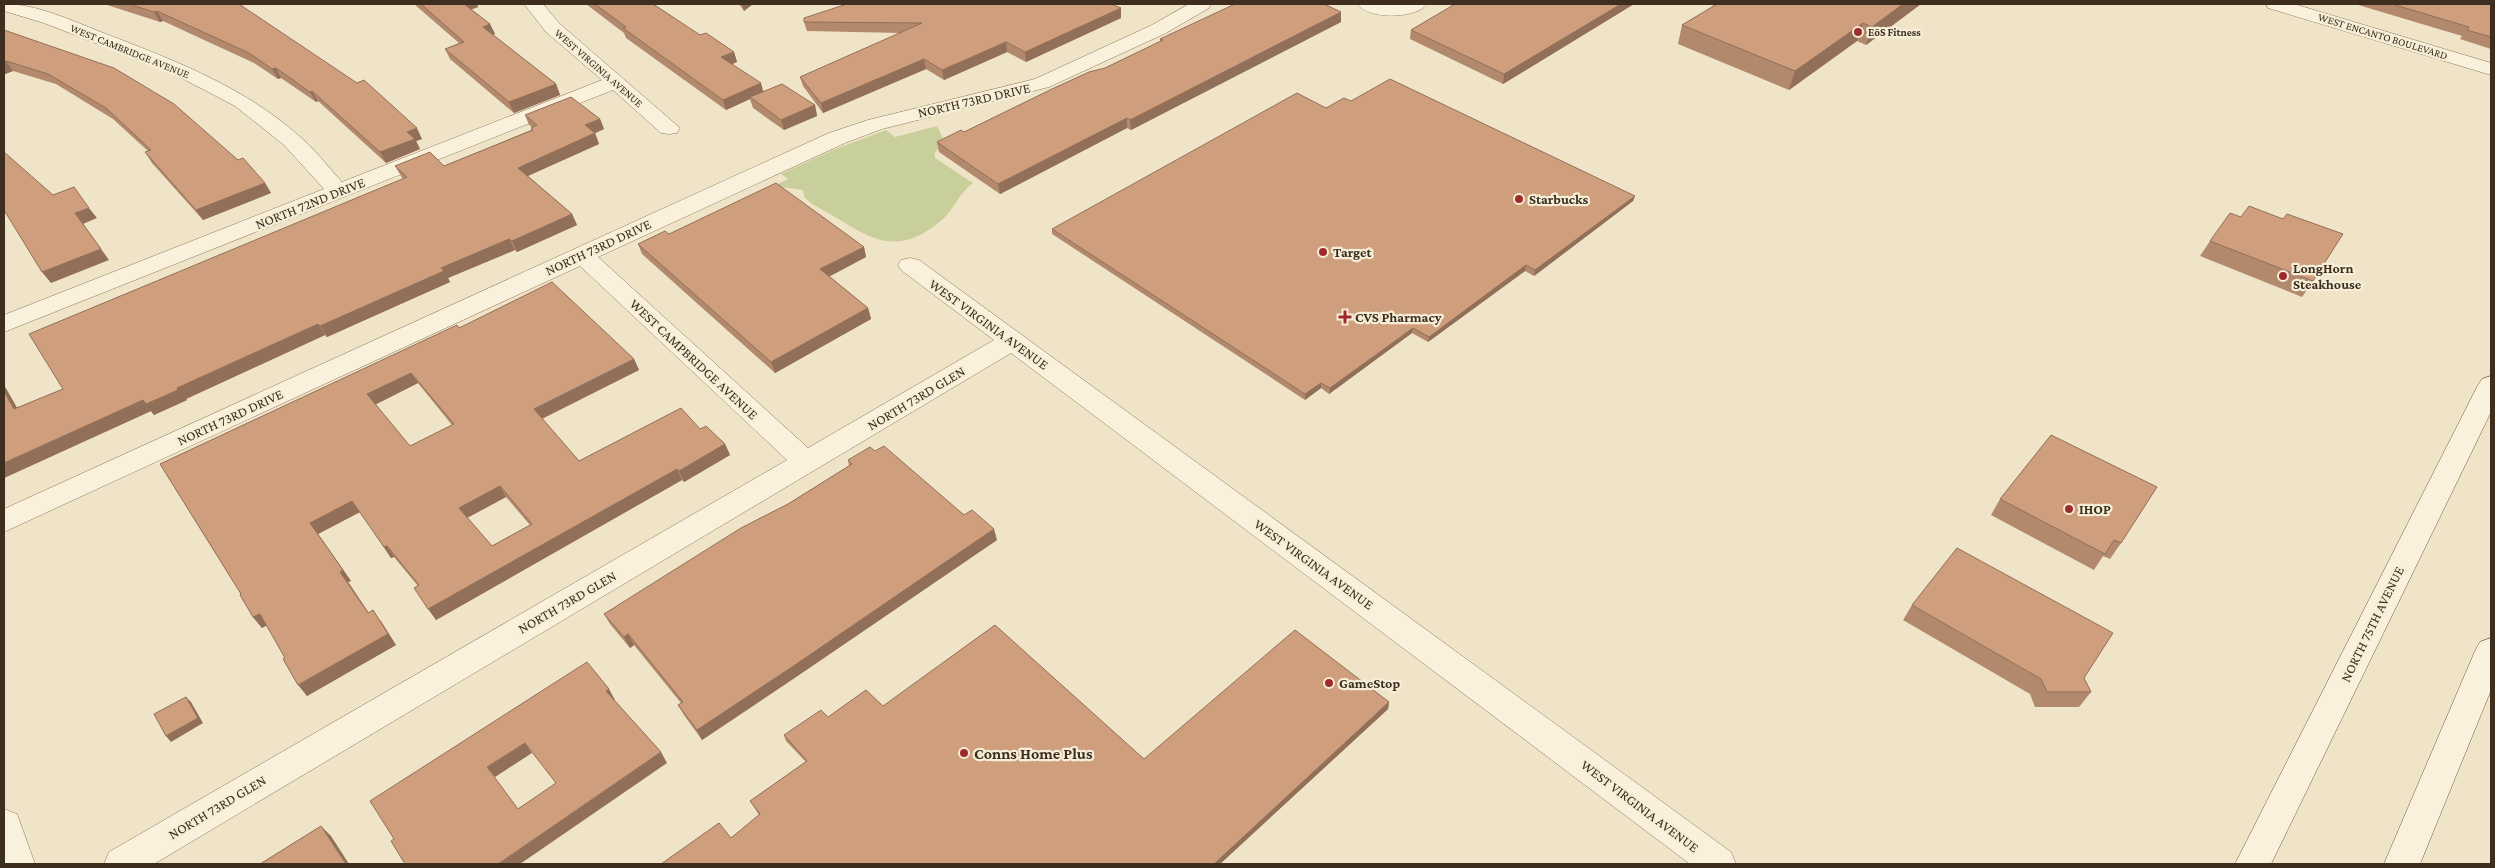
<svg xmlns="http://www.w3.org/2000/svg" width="2495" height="868" viewBox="0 0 2495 868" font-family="'Crimson Pro',serif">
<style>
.green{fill:#c9cf9b}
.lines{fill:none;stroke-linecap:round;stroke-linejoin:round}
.minor-casing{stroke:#8d765c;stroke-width:1}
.tertiary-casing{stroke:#8d765c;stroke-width:1}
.secondary-casing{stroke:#6f573f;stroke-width:1}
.minor{fill:#faf1dc;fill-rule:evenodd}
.tertiary{fill:#faf1dc;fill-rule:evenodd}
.secondary{fill:#faf1dc;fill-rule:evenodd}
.wall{fill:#b2896c;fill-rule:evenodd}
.shaded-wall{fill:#916f58}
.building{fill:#cf9f7d;stroke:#916f58;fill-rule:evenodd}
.poi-dot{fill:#9e2a2b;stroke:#f7eed8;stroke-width:2}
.labels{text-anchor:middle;stroke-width:4.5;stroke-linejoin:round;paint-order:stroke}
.far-poi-label{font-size:11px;font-weight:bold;fill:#3d2e20;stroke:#f7eed8;text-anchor:start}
.far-street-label{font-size:11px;fill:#3d2e20;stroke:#f7eed8}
.street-label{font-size:14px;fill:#3d2e20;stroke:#f7eed8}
.poi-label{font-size:14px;font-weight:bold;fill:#3d2e20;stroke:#f7eed8;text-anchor:start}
.near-poi-label{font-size:16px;font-weight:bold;fill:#3d2e20;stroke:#f7eed8;text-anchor:start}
</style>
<rect width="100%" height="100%" fill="#f0e4c8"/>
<!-- green -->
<path class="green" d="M 937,126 L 945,143 L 935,152 L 935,158 L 973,183 C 958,194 955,208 944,218 C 890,266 863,230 812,204 L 804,197 L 803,190 L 774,186 L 788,179 L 781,174 L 833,150 L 886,130 L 895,137 Z"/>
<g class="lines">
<defs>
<path id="minor" d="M 4,4 C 37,4 70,20 101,32 C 171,59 241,85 298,135 C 314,148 328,167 342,182 L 602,80 L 546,32 L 524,4 L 543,4 L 560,24 L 680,128 L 677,133 L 669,134 L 661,133 L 613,90 L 4,332 L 4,315 L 324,189 L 284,145 L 235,106 L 170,72 L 44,23 L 4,11 Z
M 1189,4 L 1211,4 L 1209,8 L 1166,33 L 1049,87 L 882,129 L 845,143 L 598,257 L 808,448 L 994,340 L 901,270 L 898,265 L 901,260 L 910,258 L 919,260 L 1731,852 L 1736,864 L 1690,864 L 1011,353 L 154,864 L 104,864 L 109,852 L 787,460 L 580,266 L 4,532 L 4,509 L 829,133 L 868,120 L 1035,79 L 1152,25 Z
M 1358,4 L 1427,4 C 1417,19 1367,20 1358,4 Z
M 4,809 L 17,814 L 35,864 L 4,864 Z"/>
<path id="tertiary" d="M 2266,4 L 2294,4 L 2491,63 L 2491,75 L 2268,8 Z"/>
<path id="secondary" d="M 2491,376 L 2491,412 L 2271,864 L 2235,864 L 2478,385 L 2482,379 Z
M 2491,638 L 2491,690 L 2420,864 L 2384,864 L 2475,651 L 2480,642 Z"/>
</defs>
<!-- minor casing -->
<use href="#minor" class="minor-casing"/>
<!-- tertiary casing -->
<use href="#tertiary" class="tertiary-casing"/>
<!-- secondary casing -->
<use href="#secondary" class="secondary-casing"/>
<!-- minor -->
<use href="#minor" class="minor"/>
<!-- tertiary -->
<use href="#tertiary" class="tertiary"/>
<!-- secondary -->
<use href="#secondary" class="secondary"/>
</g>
<!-- wall -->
<path class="wall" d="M 104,4 L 239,4 L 422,139 L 416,141 L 420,149 L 386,163 L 318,101 L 316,102 L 281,78 L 278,79 L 254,63 L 163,21 L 160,22 Z
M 414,4 L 477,4 L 478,7 L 471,9 L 490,24 L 495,34 L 493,35 L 556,84 L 560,95 L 514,113 L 450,59 L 445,49 L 459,43 Z
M 586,4 L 653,4 L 700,35 L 734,52 L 737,62 L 732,64 L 763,92 L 815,105 L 817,116 L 784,130 L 753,108 L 750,99 L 726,110 L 626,38 L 624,33 Z
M 739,4 L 753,4 L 744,11 Z
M 1455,4 L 1634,4 L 1503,84 L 1410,39 L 1411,30 Z
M 1717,4 L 1921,4 L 1866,45 L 1857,41 L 1789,90 L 1678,44 L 1682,25 Z
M 2355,4 L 2491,4 L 2491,49 L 2460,39 L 2462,36 Z
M 1121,8 L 1121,18 L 1026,62 L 1007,52 L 944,80 L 926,69 L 823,113 L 803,86 L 800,77 L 901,33 L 807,31 L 804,22 Z
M 1341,22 L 1131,130 L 1127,128 L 1000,194 L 939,152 L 937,142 L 964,132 L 1105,68 L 1160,42 L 1160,39 Z
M 4,30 L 265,183 L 271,193 L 203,220 L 152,163 L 145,152 L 148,151 L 113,119 L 56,84 L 13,71 L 5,74 L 4,74 Z
M 1351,101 L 1635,196 L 1633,201 L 1534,276 L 1525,271 L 1428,342 L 1412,333 L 1329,394 L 1321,388 L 1305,400 L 1052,234 L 1052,229 L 1326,108 Z
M 525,115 L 600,119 L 604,129 L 595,133 L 599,144 L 528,176 L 572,214 L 577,225 L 517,252 L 515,250 L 448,278 L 450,282 L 327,337 L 325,335 L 186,399 L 187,400 L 154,415 L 151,411 L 4,478 L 4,385 L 17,408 L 63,389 L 403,179 L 401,176 L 395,166 L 444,166 L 531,130 L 531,128 L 532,127 L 529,125 Z
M 2241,217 L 2313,281 L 2302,297 L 2200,256 L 2210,241 Z
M 669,234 L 864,247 L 866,257 L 829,276 L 868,308 L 871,319 L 775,373 L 642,254 L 638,244 Z
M 459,328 L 634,359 L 639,370 L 542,419 L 579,461 L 700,429 L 725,444 L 730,455 L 684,482 L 682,480 L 659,493 L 436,620 L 418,586 L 394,557 L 391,558 L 360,512 L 318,534 L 351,581 L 348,582 L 368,612 L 381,621 L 396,645 L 307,696 L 267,625 L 262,628 L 253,617 L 241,594 L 160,464 ZM 418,383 L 452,425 L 410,446 L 375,405 ZM 506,497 L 530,525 L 492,546 L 467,518 Z
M 875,451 L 964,515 L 997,540 L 796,677 L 702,740 L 684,715 L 678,705 L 681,703 L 634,645 L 630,648 L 610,624 L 604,614 L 788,504 L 849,466 L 848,460 Z
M 2157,487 L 2121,543 L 2110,559 L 2103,556 L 2094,570 L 1991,515 L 2000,499 Z
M 1912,605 L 2084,678 L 2091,692 L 2079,707 L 2035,707 L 2030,694 L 1903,620 Z
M 1389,702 L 1388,709 L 1220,864 L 661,864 L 731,838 L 759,815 L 754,807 L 750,801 L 806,762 L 786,741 L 784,735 L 828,717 L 883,706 L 1144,759 Z"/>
<!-- shaded-wall -->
<path class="shaded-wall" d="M 462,4 L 477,4 L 478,7 L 465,12 Z
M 742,4 L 753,4 L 744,11 Z
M 1621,4 L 1634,4 L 1503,84 L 1504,74 Z
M 1903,4 L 1921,4 L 1866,45 L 1872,27 Z
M 1121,8 L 1121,18 L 1026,62 L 1025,52 Z
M 157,11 L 163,21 L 160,22 L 154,12 Z
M 1341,12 L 1341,22 L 1131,130 L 1130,120 Z
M 1863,23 L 1857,41 L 1789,90 L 1795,71 Z
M 490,24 L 495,34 L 487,37 L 483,27 Z
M 1006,42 L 1007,52 L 944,80 L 942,70 Z
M 734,52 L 737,62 L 725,67 L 721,57 Z
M 924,59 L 926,69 L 823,113 L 821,103 Z
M 6,61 L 13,71 L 5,74 L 4,72 L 4,62 Z
M 276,68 L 281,78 L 278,79 L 272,69 Z
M 761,83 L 764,94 L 750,97 L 750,99 L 726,110 L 723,100 Z
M 556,84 L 560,95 L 514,113 L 509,102 Z
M 312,91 L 318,101 L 316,102 L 310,92 Z
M 815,105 L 817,116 L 784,130 L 781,120 Z
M 1127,118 L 1127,128 L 1000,194 L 998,184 Z
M 600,119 L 604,129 L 589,136 L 585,125 Z
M 417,128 L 422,139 L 416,141 L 420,149 L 386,163 L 380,152 L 407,132 Z
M 595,133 L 599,144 L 523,178 L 518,168 Z
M 265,183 L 271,193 L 203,220 L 196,210 Z
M 1635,196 L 1633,201 L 1534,276 L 1535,270 Z
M 89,208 L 97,218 L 83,224 L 109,260 L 51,283 L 42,272 L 75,213 Z
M 572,214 L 577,225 L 517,252 L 512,241 Z
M 509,239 L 515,250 L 448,278 L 450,282 L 327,337 L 320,326 L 441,268 Z
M 864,247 L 866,257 L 823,280 L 820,269 Z
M 1526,265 L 1525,271 L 1428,342 L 1429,337 Z
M 868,308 L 871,319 L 775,373 L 771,362 Z
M 318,324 L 325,335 L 186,399 L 187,400 L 154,415 L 151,411 L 4,478 L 4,463 L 143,400 L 177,388 Z
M 1413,328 L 1412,333 L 1329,394 L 1330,388 Z
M 634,359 L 639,370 L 539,420 L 534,409 Z
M 411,373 L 418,383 L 374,405 L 367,394 Z
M 1321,383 L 1321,388 L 1305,400 L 1305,394 Z
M 4,385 L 24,420 L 14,409 L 4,391 Z
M 725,444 L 730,455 L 684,482 L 679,471 Z
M 677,469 L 682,480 L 436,620 L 428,609 Z
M 500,486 L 506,497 L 465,519 L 459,508 Z
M 352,501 L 360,512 L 318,534 L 351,581 L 348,582 L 376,623 L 340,572 L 310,523 Z
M 994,529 L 997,540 L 796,677 L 702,740 L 697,730 Z
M 387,546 L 394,557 L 391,558 L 384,547 Z
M 373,610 L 396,645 L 307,696 L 298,685 Z
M 260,614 L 269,624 L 262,628 L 253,617 Z
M 628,634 L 634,645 L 630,648 L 624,637 Z
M 609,689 L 615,700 L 612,702 L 606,691 Z
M 186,697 L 191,702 L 203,723 L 171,742 L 166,736 Z
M 1389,702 L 1388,709 L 1220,864 L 1214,864 Z
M 525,743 L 532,753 L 495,777 L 487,767 Z
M 661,752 L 667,763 L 520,864 L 498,864 Z
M 321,826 L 331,836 L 349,864 L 346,864 Z"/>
<!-- building -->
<path class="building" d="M 129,4 L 239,4 L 357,83 L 364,80 L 417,128 L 407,132 L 415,139 L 380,152 L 312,91 L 310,92 L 276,68 L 272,69 L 249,53 L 157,11 L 154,12 Z
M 421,4 L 464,4 L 490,24 L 483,27 L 556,84 L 509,102 L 445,49 L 464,42 Z
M 595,4 L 653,4 L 700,35 L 706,33 L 734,52 L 721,57 L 761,83 L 723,100 L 623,28 L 626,27 Z
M 847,4 L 1111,4 L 1121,8 L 1025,52 L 1006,42 L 942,70 L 924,59 L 821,103 L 800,77 L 922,23 L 804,22 L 804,18 Z
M 1235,4 L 1324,4 L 1341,12 L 1130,120 L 1127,118 L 998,184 L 937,142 L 961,130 L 964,132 L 1052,89 L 1089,72 L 1105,68 L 1163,40 L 1160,39 Z
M 1455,4 L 1621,4 L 1504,74 L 1411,30 Z
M 1717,4 L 1903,4 L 1872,27 L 1863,23 L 1795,71 L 1682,25 Z
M 2392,4 L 2491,4 L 2491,37 L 2467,30 L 2469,27 Z
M 4,30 L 114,68 L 174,104 L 238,160 L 243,158 L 265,183 L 196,210 L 145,152 L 151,150 L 106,108 L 48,74 L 6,61 L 4,62 Z
M 1390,79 L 1635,196 L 1535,270 L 1526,265 L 1429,337 L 1413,328 L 1330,388 L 1321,383 L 1305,394 L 1052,229 L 1297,93 L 1326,108 L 1344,98 L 1351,101 Z
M 782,84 L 815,105 L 781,120 L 750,97 Z
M 571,97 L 600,119 L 585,125 L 595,133 L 518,168 L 572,214 L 512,241 L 509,239 L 441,268 L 444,271 L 320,326 L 318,324 L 177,388 L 178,390 L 146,404 L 143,400 L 4,463 L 4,391 L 14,409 L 63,389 L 29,334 L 407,177 L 395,166 L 430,152 L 444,166 L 533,130 L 531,128 L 537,125 L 525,115 Z
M 4,152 L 53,195 L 74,187 L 89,208 L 75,213 L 101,249 L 42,272 L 4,210 Z
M 776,183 L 864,247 L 820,269 L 868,308 L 771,362 L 638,244 L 665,231 L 669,234 Z
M 2249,206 L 2283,219 L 2287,214 L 2343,234 L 2313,281 L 2210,241 L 2230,213 L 2241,217 Z
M 552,282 L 634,359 L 534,409 L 579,461 L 681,408 L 700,429 L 706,426 L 725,444 L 679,471 L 677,469 L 654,482 L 428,609 L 414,588 L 419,585 L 387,546 L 384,547 L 352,501 L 310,523 L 343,570 L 340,572 L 368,613 L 373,610 L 388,634 L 298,685 L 283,659 L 285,658 L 260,614 L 253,617 L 240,595 L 241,594 L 160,464 L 457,325 L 459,328 ZM 411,373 L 454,424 L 410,446 L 367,394 ZM 500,486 L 532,524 L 492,546 L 459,508 Z
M 2051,435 L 2157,487 L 2121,543 L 2114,540 L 2105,554 L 2000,499 Z
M 884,446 L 964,515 L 972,510 L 994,529 L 792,667 L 697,730 L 678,705 L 683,702 L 628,634 L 624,637 L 604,614 L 741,528 L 788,504 L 852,464 L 848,460 L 870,447 L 875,451 Z
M 1957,548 L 2113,633 L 2084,678 L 2091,692 L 2047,692 L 2041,679 L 1912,605 Z
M 995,625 L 1144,759 L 1295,630 L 1389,702 L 1214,864 L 661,864 L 719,823 L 731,838 L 760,814 L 750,801 L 807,761 L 784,735 L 821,710 L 828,717 L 866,690 L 883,706 Z
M 587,662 L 609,689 L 606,691 L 661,752 L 498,864 L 405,864 L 391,841 L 394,839 L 370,801 ZM 525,743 L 556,783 L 518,809 L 487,767 Z
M 186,697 L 198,718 L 166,736 L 154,714 Z
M 321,826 L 346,864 L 260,864 Z"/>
<!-- markers -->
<g class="poi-dot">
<circle cx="1858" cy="32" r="5"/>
<circle cx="1519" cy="199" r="5"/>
<circle cx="1323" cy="252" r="5"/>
<circle cx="2283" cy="276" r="5"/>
<path d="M1342.5 309.5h5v5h5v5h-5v5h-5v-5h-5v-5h5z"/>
<circle cx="2069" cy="509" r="5"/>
<circle cx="1329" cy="683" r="5"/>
<circle cx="964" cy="753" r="5"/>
</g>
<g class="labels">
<!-- far-poi labels -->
<g class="far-poi-label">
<text x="1868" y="36">EōS Fitness</text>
</g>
<!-- far-street labels -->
<g class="far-street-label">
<text transform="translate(2383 36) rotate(17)" y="4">WEST ENCANTO BOULEVARD</text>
<text transform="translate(130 51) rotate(22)" y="4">WEST CAMBRIDGE AVENUE</text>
<text transform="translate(599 68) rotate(41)" y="4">WEST VIRGINIA AVENUE</text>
</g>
<!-- street labels -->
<g class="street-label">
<text transform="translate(974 100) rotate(-13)" y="5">NORTH 73RD DRIVE</text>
<text transform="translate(310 203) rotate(-22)" y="5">NORTH 72ND DRIVE</text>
<text transform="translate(598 247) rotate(-25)" y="5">NORTH 73RD DRIVE</text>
<text transform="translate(989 324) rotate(36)" y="5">WEST VIRGINIA AVENUE</text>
<text transform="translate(694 359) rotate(43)" y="5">WEST CAMPBRIDGE AVENUE</text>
<text transform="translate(916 398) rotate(-31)" y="5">NORTH 73RD GLEN</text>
<text transform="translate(230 417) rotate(-25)" y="5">NORTH 73RD DRIVE</text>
<text transform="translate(1314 564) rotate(36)" y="5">WEST VIRGINIA AVENUE</text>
<text transform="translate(567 602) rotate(-30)" y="5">NORTH 73RD GLEN</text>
<text transform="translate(2372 624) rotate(-64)" y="5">NORTH 75TH AVENUE</text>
<text transform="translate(1640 806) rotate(37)" y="5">WEST VIRGINIA AVENUE</text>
<text transform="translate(217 807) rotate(-31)" y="5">NORTH 73RD GLEN</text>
</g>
<!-- poi labels -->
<g class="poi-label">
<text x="1529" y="204">Starbucks</text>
<text x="1333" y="257">Target</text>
<text x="2293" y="273">LongHorn<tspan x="2293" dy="16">Steakhouse</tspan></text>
<text x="1355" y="322">CVS Pharmacy</text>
<text x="2079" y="514">IHOP</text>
<text x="1339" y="688">GameStop</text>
</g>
<!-- near-poi labels -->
<g class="near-poi-label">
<text x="974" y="759">Conns Home Plus</text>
</g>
</g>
<!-- border -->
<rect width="2495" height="868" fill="none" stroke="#3d2e20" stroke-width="10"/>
</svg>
